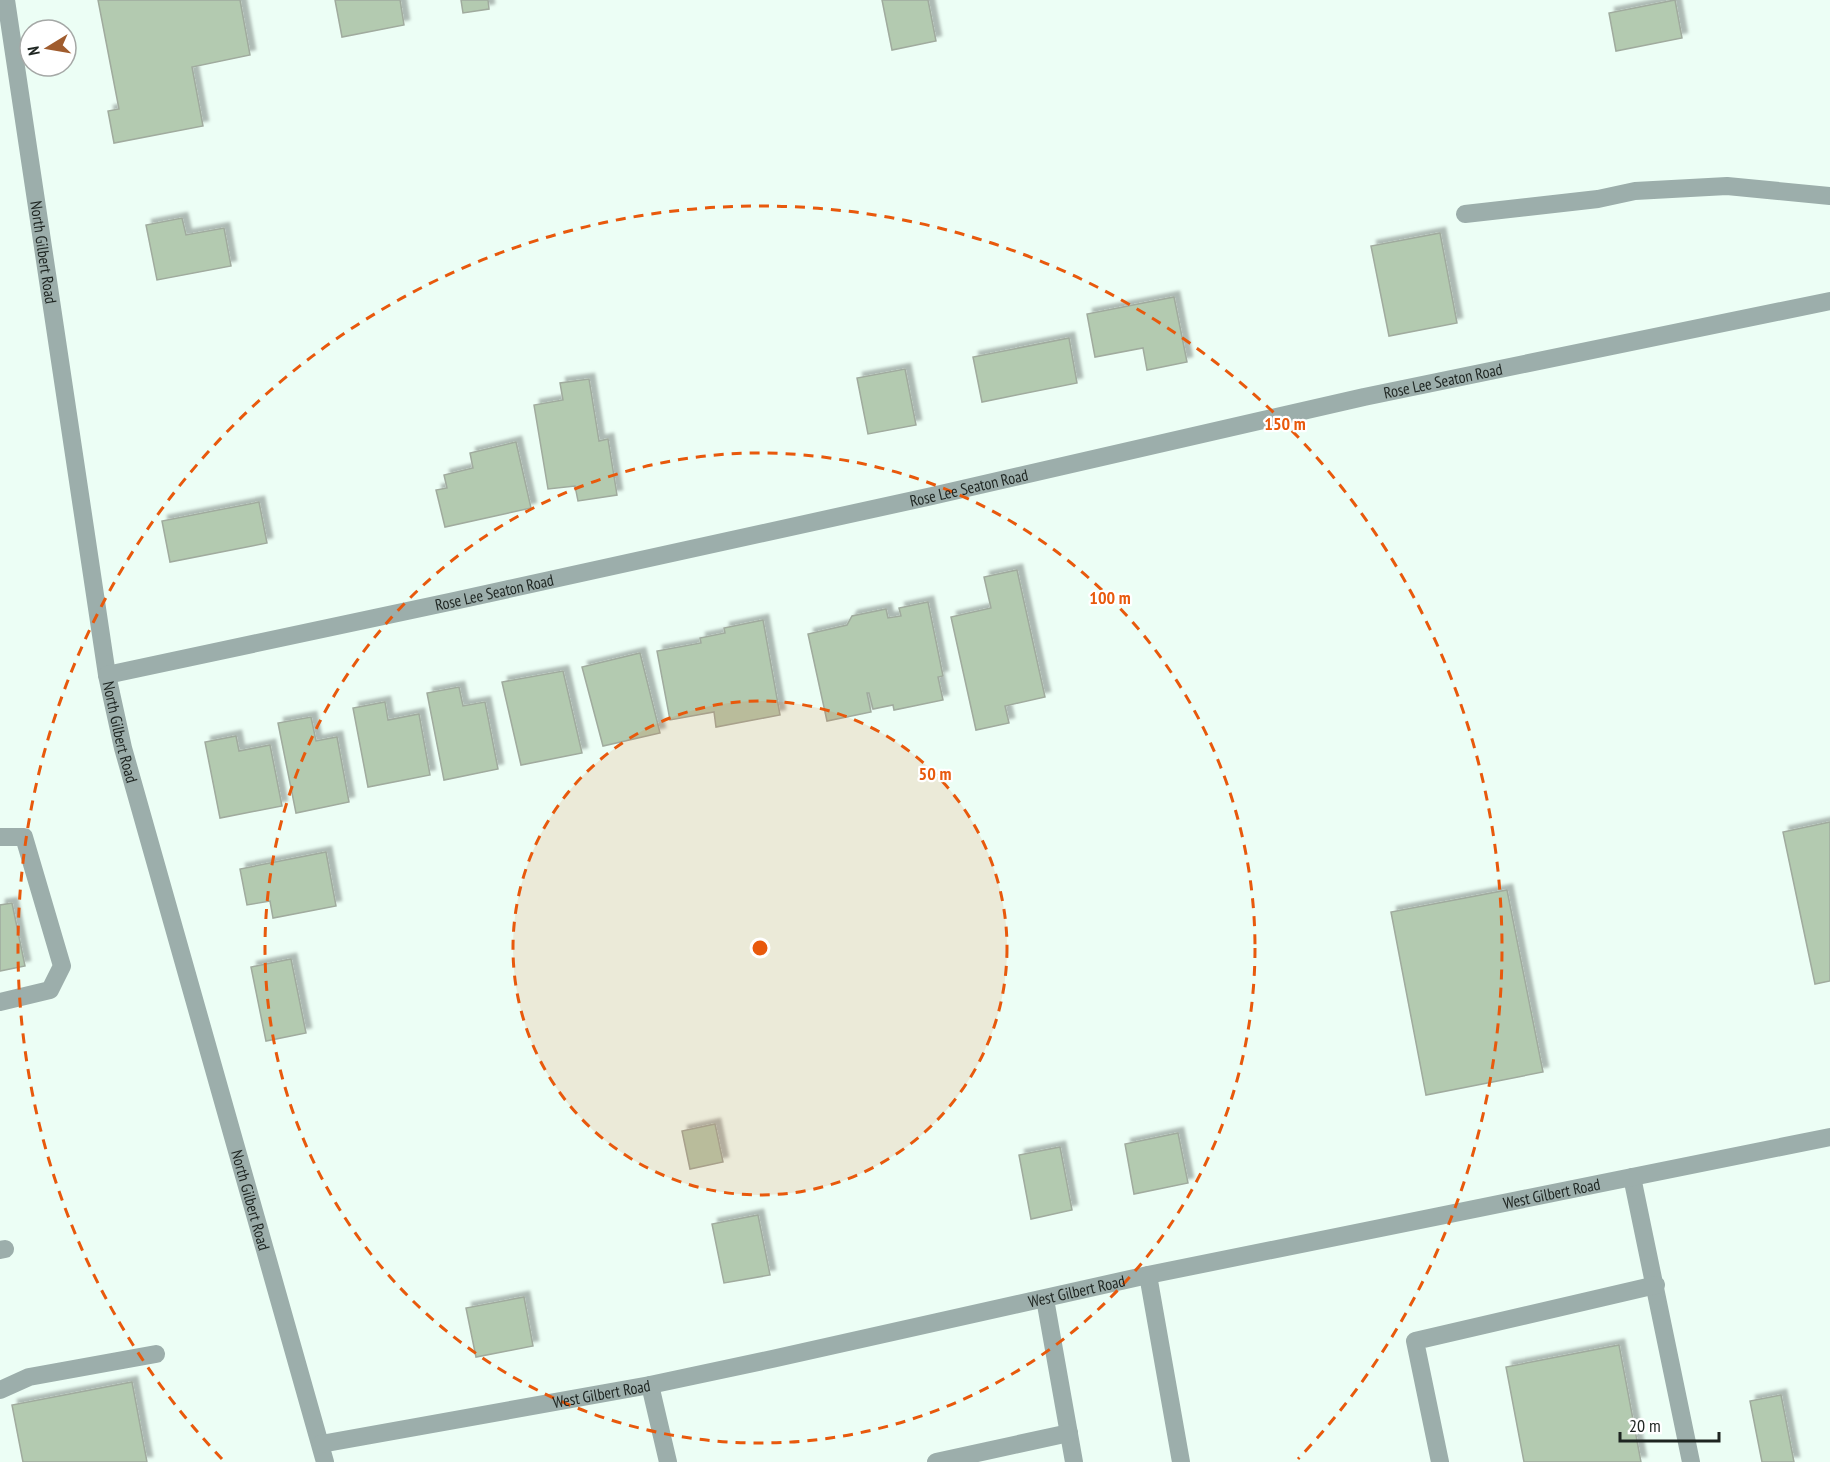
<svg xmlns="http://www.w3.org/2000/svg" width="1830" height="1462" viewBox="0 0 1830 1462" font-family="'PT Sans Narrow',sans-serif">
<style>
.building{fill:#b3cab0;stroke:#a0ab9e;stroke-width:1.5;filter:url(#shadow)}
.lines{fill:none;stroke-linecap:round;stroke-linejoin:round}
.minor{stroke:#9caeab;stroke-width:18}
.ring{fill:none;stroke:#e8590c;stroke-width:3;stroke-dasharray:10 8}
.labels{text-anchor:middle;stroke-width:4.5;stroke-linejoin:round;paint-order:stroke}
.street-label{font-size:16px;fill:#1e2521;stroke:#fff}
.centre{fill:#e8590c;stroke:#fff;stroke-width:3}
.ring-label{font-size:18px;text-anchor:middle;font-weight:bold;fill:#e8590c;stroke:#fff;stroke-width:4.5;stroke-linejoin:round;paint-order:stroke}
</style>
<defs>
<filter id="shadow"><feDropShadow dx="5.5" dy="-5.5" stdDeviation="1.5" flood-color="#0004"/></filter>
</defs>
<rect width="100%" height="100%" fill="#ecfef5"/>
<!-- building -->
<path class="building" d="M 98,0 L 240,0 L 250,55 L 192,67 L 203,126 L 114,143 L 108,111 L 119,109 Z
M 335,0 L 400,0 L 404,25 L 342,37 Z
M 461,0 L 488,0 L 489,9 L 463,13 Z
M 882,0 L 928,0 L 936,41 L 892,50 Z
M 1675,0 L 1682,38 L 1616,51 L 1609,13 Z
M 182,218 L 186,235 L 224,228 L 231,266 L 157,280 L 146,225 Z
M 1440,233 L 1457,323 L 1389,336 L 1371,246 Z
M 1174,297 L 1187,362 L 1147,370 L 1143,348 L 1095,357 L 1087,314 Z
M 1069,338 L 1077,383 L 982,402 L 973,357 Z
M 905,369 L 916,425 L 868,434 L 857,378 Z
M 589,379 L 599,441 L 608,439 L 617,495 L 578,501 L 575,486 L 548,489 L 534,405 L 563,400 L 560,383 Z
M 516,442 L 531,508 L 445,527 L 436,490 L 447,488 L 444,475 L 473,468 L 470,453 Z
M 259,502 L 267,543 L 170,562 L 162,521 Z
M 1017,570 L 1045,697 L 1005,706 L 1009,723 L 976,730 L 951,617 L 991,608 L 984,577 Z
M 928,602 L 943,676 L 938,677 L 943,700 L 894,710 L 893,705 L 873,709 L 869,693 L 867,693 L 871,712 L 827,721 L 808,634 L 847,625 L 852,616 L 886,609 L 888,618 L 901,616 L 899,608 Z
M 763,620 L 780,715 L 716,727 L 714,712 L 670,720 L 657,651 L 701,643 L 700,638 L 725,633 L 724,628 Z
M 640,653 L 660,733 L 603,746 L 582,667 Z
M 563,671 L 582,753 L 521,765 L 502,682 Z
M 459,687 L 463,706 L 485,702 L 498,769 L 444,780 L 427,693 Z
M 385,702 L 388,720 L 419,714 L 430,775 L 368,787 L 353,708 Z
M 311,717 L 316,741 L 337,737 L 349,802 L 296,813 L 278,723 Z
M 236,736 L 239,751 L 270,745 L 282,806 L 220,818 L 205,742 Z
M 1830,822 L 1830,981 L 1815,984 L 1783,832 Z
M 326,852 L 336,906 L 273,918 L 270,901 L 247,905 L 240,869 Z
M 1507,890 L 1543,1072 L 1426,1095 L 1391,912 Z
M 12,903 L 25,966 L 0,971 L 0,905 Z
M 291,959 L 306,1033 L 266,1041 L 251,967 Z
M 715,1124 L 723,1162 L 690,1169 L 682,1131 Z
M 1178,1133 L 1188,1183 L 1134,1194 L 1125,1144 Z
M 1060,1147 L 1072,1210 L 1031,1219 L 1019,1155 Z
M 758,1215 L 770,1275 L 724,1283 L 712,1224 Z
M 524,1297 L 533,1346 L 476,1357 L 466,1308 Z
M 1619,1345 L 1641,1462 L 1524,1462 L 1506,1367 Z
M 132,1382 L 147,1462 L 23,1462 L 12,1405 Z
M 1781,1395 L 1794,1462 L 1762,1462 L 1750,1401 Z"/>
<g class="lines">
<!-- minor -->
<g class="minor">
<path id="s1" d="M 6,0 L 107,675 L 123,748 L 325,1462"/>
<path d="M 1465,214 L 1598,199 L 1635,191 L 1727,186 L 1830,196"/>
<path id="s2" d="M 107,675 L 454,601 L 932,496 L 1364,397 L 1830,301"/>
<path d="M 0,837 L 24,837 L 62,966 L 50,990 L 0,1002"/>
<path d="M 1632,1177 L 1691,1462"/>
<path d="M 0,1250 L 5,1249"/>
<path d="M 1148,1275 L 1181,1462"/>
<path d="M 1045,1299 L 1074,1462"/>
<path d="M 650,1385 L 668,1462"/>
<path d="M 0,1390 L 29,1377 L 156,1354"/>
<path id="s3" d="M 321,1444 L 650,1385 L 772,1359 L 1148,1275 L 1830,1137"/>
<path d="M 936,1462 L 1069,1433"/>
<path d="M 1440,1462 L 1415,1341 L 1656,1285"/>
</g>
</g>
<!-- distance rings -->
<circle cx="760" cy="948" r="247" fill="#e8590c" fill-opacity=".12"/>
<g class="ring">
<circle cx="760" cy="948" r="247"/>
<circle cx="760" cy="948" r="495"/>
<path d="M222 1459A742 742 0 1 1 1298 1459"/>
</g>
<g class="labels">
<!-- street labels -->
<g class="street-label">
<text dy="6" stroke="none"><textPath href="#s1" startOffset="255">North Gilbert Road</textPath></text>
<text dy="6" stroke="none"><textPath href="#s2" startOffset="1368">Rose Lee Seaton Road</textPath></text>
<text dy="6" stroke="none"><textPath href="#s2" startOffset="882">Rose Lee Seaton Road</textPath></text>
<text dy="6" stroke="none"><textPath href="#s2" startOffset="396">Rose Lee Seaton Road</textPath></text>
<text dy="6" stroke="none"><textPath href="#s1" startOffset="741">North Gilbert Road</textPath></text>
<text dy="6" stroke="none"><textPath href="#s3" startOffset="1256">West Gilbert Road</textPath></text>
<text dy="6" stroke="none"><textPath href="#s1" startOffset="1227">North Gilbert Road</textPath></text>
<text dy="6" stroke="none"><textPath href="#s3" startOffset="771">West Gilbert Road</textPath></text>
<text dy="6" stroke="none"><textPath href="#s3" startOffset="285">West Gilbert Road</textPath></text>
</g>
</g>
<circle cx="760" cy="948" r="9" class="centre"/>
<g class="ring-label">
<text x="1285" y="430">150 m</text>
<text x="1110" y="604">100 m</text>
<text x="935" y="780">50 m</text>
</g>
<!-- north arrow -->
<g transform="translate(48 48) rotate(259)"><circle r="28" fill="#ffffff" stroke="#a5a8a6" stroke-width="1.5"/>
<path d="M0-4.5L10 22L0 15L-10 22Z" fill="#a05c2e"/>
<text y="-9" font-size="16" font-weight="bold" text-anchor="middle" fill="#1e2521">N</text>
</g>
<!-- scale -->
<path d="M1620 1432v9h99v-9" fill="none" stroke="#1e2521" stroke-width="3"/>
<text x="1629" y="1432" font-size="18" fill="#1e2521" stroke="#ffffff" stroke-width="4.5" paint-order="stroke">20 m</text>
</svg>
